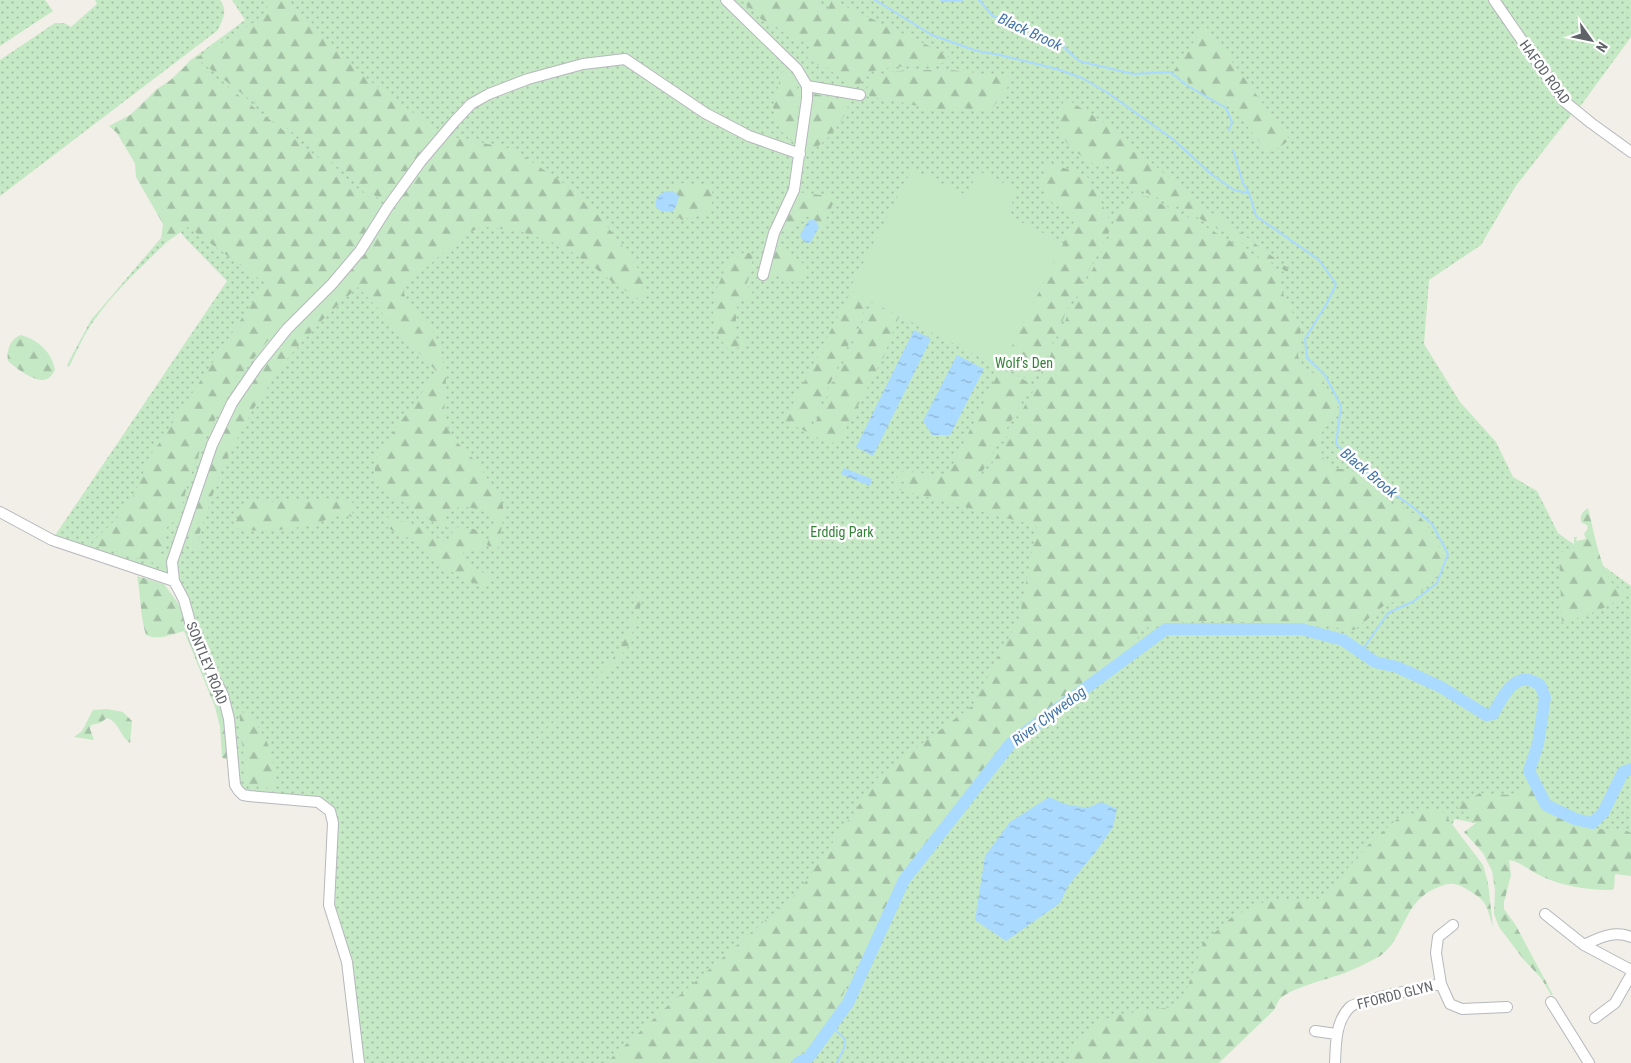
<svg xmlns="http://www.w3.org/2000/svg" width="1631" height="1063" viewBox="0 0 1631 1063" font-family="'Roboto Condensed',sans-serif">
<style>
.grass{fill:url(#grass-dots)}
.forest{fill:url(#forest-firs)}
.garden{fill:#c5e8c5}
.water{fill:url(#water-ripples)}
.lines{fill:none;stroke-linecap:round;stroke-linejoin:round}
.stream{stroke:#aadaff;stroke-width:2}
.river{stroke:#aadaff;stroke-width:12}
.minor-casing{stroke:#b5b8bc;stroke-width:12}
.minor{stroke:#fff;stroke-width:10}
.labels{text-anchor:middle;stroke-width:5;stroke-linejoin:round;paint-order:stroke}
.street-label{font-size:14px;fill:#5f6368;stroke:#fff}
.park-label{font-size:14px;fill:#348238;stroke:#fff}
.water-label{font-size:15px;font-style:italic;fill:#4174aa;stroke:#fff}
</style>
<defs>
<pattern id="grass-dots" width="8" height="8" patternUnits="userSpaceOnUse" patternTransform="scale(1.25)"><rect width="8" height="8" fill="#c5e8c5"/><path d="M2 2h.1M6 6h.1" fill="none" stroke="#a3c0a4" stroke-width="1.8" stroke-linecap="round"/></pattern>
<pattern id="forest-firs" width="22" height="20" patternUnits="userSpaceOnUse" patternTransform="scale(1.25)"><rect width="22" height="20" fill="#c5e8c5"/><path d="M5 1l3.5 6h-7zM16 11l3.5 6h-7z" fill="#a3c0a4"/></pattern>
<pattern id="water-ripples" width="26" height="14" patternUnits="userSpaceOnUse" patternTransform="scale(1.25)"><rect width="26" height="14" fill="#aadaff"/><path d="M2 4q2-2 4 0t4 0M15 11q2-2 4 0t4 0" fill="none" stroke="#8eb4d2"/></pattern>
</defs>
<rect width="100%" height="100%" fill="#f1efe8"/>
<!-- grass -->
<path class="grass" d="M 0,0 L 45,0 L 53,11 L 0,46 Z
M 95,0 L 220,0 C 228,11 223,18 218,30 L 0,196 L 0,60 L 55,23 L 64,23 L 71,27 L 97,4 Z
M 232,0 L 1488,0 L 1561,104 L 1572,114 L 1515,187 L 1481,245 L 1429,280 L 1424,344 L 1460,402 L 1496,442 L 1513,477 L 1537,491 L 1558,533 L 1631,586 L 1631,854 L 1455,819 L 1443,841 L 1136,1063 L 359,1063 L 347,962 L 329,905 L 333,823 L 318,802 L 238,790 L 229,719 L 174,581 L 52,540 L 227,281 L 186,239 L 165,213 L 117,133 L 192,59 L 245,20 Z
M 1501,0 L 1631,0 L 1631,37 L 1579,108 L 1565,95 L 1522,36 Z
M 161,238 L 168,241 C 142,266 116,290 95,319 C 84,334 77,351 69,367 L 67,365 L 91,320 Z"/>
<!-- forest -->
<path class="forest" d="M 272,0 L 285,0 L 289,3 L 312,23 L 349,63 L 366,78 L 439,132 L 443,131 L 387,205 L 196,58 L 237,34 L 260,18 Z
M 741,0 L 814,0 L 828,9 L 832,0 L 944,53 L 953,62 L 886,68 L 873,71 L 856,88 L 832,72 L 832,70 L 818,65 L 807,58 L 810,45 L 786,34 L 761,19 Z
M 1205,25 L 1290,140 L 1269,154 L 1227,101 L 1222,106 L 1212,98 L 1194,92 L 1190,88 L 1187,79 L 1174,71 Z
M 192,59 L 384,209 L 334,280 L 326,281 C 307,300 287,318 269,339 C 230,386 189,457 180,519 C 177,521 172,522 169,525 C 163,531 166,545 160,554 L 161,560 L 167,556 L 165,566 L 92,545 L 94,540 C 111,525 126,511 136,490 C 144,475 146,457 158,445 L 265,283 L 188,227 L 168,241 L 161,238 L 163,224 L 136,177 L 135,163 L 117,133 L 109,126 L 130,115 L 157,89 L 175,77 Z
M 951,70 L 1013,77 L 1006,90 L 989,112 L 963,108 L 939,112 L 906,103 L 870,97 L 867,89 L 870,80 C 887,66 929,71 951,70 Z
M 782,71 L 795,77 L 799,95 L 796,145 L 780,130 L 773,107 Z
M 812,93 L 846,102 L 848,109 C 839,126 827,142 809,152 L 804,147 Z
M 1065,98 L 1108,125 L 1204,208 L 1225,221 L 1289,269 L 1287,272 L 1234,238 L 1181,208 L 1124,183 L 1104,162 L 1101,168 C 1071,151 1048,135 1065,98 Z
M 448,136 L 513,149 L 566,185 L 599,216 L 624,248 L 639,270 L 644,282 L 646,295 L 644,302 L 616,285 L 595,268 L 563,246 L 522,232 L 490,227 L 479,228 L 464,235 L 405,286 L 404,293 L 406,299 L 434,333 L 441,350 L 446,379 L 444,413 L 448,428 L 455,440 L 476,462 L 502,499 L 504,514 L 497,552 L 487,545 C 489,535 494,526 494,516 L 477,509 L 460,506 L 443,518 L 444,522 L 451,525 L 447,529 L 431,521 L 415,509 L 385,492 L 378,485 L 375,473 L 375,461 L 380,450 L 437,372 L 358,287 L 326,316 L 286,360 L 252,411 L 222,467 L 198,538 L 201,551 L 190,545 L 191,520 L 220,436 L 233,411 L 257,374 L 284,339 L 346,274 L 405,184 Z
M 1048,163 L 1086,175 L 1096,191 L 1109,219 L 1110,228 L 1108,235 L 1067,310 L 1040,372 L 1031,381 L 1002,366 L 1077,216 L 1043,198 L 1044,192 L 1039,184 Z
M 675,182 L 699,186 L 708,183 C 716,196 714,201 707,214 L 691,217 L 682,220 L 673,212 L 677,204 L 679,197 L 674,192 Z
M 1133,191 C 1186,214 1236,243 1285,275 L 1278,284 L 1301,329 L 1298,356 L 1302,370 L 1317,374 L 1326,386 L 1339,410 L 1320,435 L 1322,457 L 1337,469 L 1345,469 L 1366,477 L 1375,484 L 1387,502 L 1404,508 L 1421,518 L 1428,527 L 1438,547 L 1444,552 L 1448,561 C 1437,578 1425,592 1406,600 C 1400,603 1394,601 1387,604 C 1376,610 1365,623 1354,630 L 1311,624 L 1207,621 L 1159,624 L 1143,629 L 1138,635 L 1137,648 L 1130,657 L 1098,686 L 1081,698 L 1045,718 L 1003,755 L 981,780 L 959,810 L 942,826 L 920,852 L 911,866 L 887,917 L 859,963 L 852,971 L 829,1031 L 824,1038 L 817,1043 L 787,1063 L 606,1063 L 673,1001 L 799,891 L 879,776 L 972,706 L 1019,619 L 1037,526 L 893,488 L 888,490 L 896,485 L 908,483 L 908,480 L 892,485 L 901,471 L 950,476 L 950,470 L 1001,368 L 1028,382 L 1031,386 L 977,481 L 985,476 L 1041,377 L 1067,317 L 1110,237 L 1115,216 L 1124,203 L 1131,199 Z
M 797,192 L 836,197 L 823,226 L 819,227 C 816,222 815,221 810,218 C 800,213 795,222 789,229 L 784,229 L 781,226 Z
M 774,244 L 807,266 L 799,284 L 772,274 L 768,270 Z
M 745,252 L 753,254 L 751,273 L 746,285 L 752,291 L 754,301 L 738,300 L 734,339 L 750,341 L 748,346 L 728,349 L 717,335 L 713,312 L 717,288 L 728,262 Z
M 851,291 L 869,301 L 807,432 L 784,421 Z
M 872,302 L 899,316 L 884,356 L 841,438 L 831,444 L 810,434 Z
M 21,335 C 38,340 52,352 55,370 C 53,373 51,377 47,379 C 36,384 16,368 8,361 C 6,350 11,338 21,335 Z
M 334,498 L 354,503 L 352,517 C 338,512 326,521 314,524 C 289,530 256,534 232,527 L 249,500 L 271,502 Z
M 1588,508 C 1593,528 1600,568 1613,584 C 1616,588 1621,590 1626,593 C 1608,610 1585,615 1562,623 L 1559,553 L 1574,549 L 1574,537 L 1577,537 L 1576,541 L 1586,539 L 1584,534 C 1586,530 1589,530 1587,525 L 1581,522 C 1580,515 1582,512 1588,508 Z
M 382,516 L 416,525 L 447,544 C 451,540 451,532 455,527 L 474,529 L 484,535 L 483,549 L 475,550 L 465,549 L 462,556 L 468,565 L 488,575 L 490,582 L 487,587 C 469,583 449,571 435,560 C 428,554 422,546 414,541 C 403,533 385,533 382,516 Z
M 137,576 L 164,584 L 178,603 L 219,697 L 226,720 L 229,759 L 222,758 L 220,727 L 215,707 L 184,631 C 172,634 158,641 146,635 C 140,615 141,596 137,576 Z
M 638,592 L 642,600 L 629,645 L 613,666 L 586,696 L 514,767 C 548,718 605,686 629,630 C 633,618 635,604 638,592 Z
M 107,709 L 123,712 L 132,721 L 130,743 C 120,736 119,722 107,718 L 100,723 L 91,725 L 90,729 L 94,740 L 74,737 L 82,731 L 93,710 Z
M 239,710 C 265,724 278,760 274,789 L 249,785 L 246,782 Z
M 1535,781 C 1549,803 1567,822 1594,821 L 1594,828 L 1619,832 L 1623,829 L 1631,833 L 1631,876 L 1615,874 L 1614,889 L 1611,890 C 1587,890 1562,886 1541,876 C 1530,871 1521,862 1509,860 L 1511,875 L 1504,902 L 1504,909 L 1515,924 L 1553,995 L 1551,995 L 1541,978 L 1524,960 L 1499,927 L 1494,914 L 1495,890 L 1492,871 L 1483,853 L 1464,832 L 1476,823 L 1457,807 L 1480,793 L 1510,795 Z
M 1419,811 L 1442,811 L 1483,865 L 1488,883 L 1493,927 C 1485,901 1487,901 1463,887 C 1455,883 1449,883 1441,886 C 1402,899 1406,938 1380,956 C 1368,963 1355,969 1342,974 C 1328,979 1287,989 1279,1000 C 1277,1003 1276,1007 1274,1010 L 1219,1063 L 1067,1063 L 1078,1037 L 1104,1020 L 1115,1015 L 1172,1007 L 1183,1000 L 1203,943 L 1232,917 L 1266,901 L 1319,901 L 1327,895 L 1346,870 L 1371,842 L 1396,820 Z"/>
<!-- garden -->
<path class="garden" d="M 912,169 L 966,195 L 979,171 L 1018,190 L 1007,215 L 1063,243 L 1001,368 L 849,290 Z"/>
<!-- water -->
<path class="water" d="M 667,191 L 674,192 L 679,196 L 677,204 L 673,212 L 661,211 L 656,207 C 654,198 659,194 667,191 Z
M 812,219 L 816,221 L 819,227 L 810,243 C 804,243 802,240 800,235 L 808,221 Z
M 914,330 L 931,339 L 873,456 L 856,447 Z
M 957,355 L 984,369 L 950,435 L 932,435 L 923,421 Z
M 844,468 L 872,479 L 870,486 L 841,474 Z
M 1049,797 L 1065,804 L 1087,808 L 1101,802 L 1117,809 L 1113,827 L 1097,850 L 1068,886 L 1060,903 L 1006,941 L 975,920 L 985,856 L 1010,822 Z"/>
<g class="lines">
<!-- stream -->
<path class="stream" d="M 875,0 L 932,35 L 977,51 L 1000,55 L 1057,69 L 1082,78 L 1108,93 L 1174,140 L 1211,174 L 1234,190 L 1248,193
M 941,0 L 945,1 L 962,0
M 979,0 L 993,16 L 1059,43 L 1079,61 L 1133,74 L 1170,72 L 1188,86 L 1226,108 L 1232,122 L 1229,130
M 1233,150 L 1243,183 L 1249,193 L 1256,216 L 1319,260 L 1336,284 L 1327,303 L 1305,339 L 1307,358 L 1325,375 L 1341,406 L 1336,444 L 1375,480 L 1414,508 L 1432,524 L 1448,554 L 1437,583 L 1414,601 L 1388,613 L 1361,652
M 831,1026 L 845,1039 L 844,1048 L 837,1063"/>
<!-- river -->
<path class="river" d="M 798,1063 L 809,1057 L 848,1003 L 904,880 L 1011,743 L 1166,629 L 1301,629 L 1343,640 L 1375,662 L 1397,667 L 1441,687 L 1486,715 L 1493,714 C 1500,702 1511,676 1529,680 C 1533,681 1537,683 1540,685 L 1545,697 L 1538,744 L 1529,771 L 1546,805 L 1575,819 L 1592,823 L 1603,813 L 1623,772 L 1631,769"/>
<defs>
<path id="minor" d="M 726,0 L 797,69 L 807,86 L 807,99 L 794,190 L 774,233 L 763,275
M 1494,0 L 1564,101 L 1591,123 L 1631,152
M 807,86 L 860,95
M 0,512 L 52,540 L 174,581 L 184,600 L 195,640 L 223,695 L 229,719 L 235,785 L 238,790 L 243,795 L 249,796 L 318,802 L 330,811 L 333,823 L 329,905 L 347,962 L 359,1063
M 174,581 L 172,562 L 212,445 L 232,403 L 258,365 L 287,329 L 332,284 L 360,251 L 387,208 L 421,161 L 455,121 L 471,104 L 489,94 L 528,79 L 583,64 L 625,59 L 705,113 L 749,136 L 800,154
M 1545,914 L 1584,945 L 1631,970
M 1584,945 C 1599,938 1614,930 1631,937
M 1441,984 L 1450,1004 L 1462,1009 L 1507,1007
M 1551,1002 L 1589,1063
M 1595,1018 L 1615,1003 L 1631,975
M 1315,1031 L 1336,1034
M 1335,1063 C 1336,1044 1335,1022 1350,1007 C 1357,1000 1426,987 1441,984 L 1436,953 L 1438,937 L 1453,925"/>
</defs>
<!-- minor casing -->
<use href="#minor" class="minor-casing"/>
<!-- minor -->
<use href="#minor" class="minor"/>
</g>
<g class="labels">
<!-- street labels -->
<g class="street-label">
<text transform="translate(1545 72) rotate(54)" y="5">HAFOD ROAD</text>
<text transform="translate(207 663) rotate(68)" y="5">SONTLEY ROAD</text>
<text transform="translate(1395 995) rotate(-14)" y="5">FFORDD GLYN</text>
</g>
<!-- park labels -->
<g class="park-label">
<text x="1024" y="368">Wolf's Den</text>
<text x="842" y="537">Erddig Park</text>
</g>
<!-- water labels -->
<g class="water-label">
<text transform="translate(1030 32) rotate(25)" y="5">Black Brook</text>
<text transform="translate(1369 473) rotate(40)" y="5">Black Brook</text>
<text transform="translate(1049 716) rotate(-37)" y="5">River Clywedog</text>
</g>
</g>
<!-- north arrow -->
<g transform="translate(1591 40) rotate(123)" stroke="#ffffff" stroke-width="4" paint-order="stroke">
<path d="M0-4L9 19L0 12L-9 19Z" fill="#5f6368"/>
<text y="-8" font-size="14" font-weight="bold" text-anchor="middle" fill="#5f6368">N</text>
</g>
</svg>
